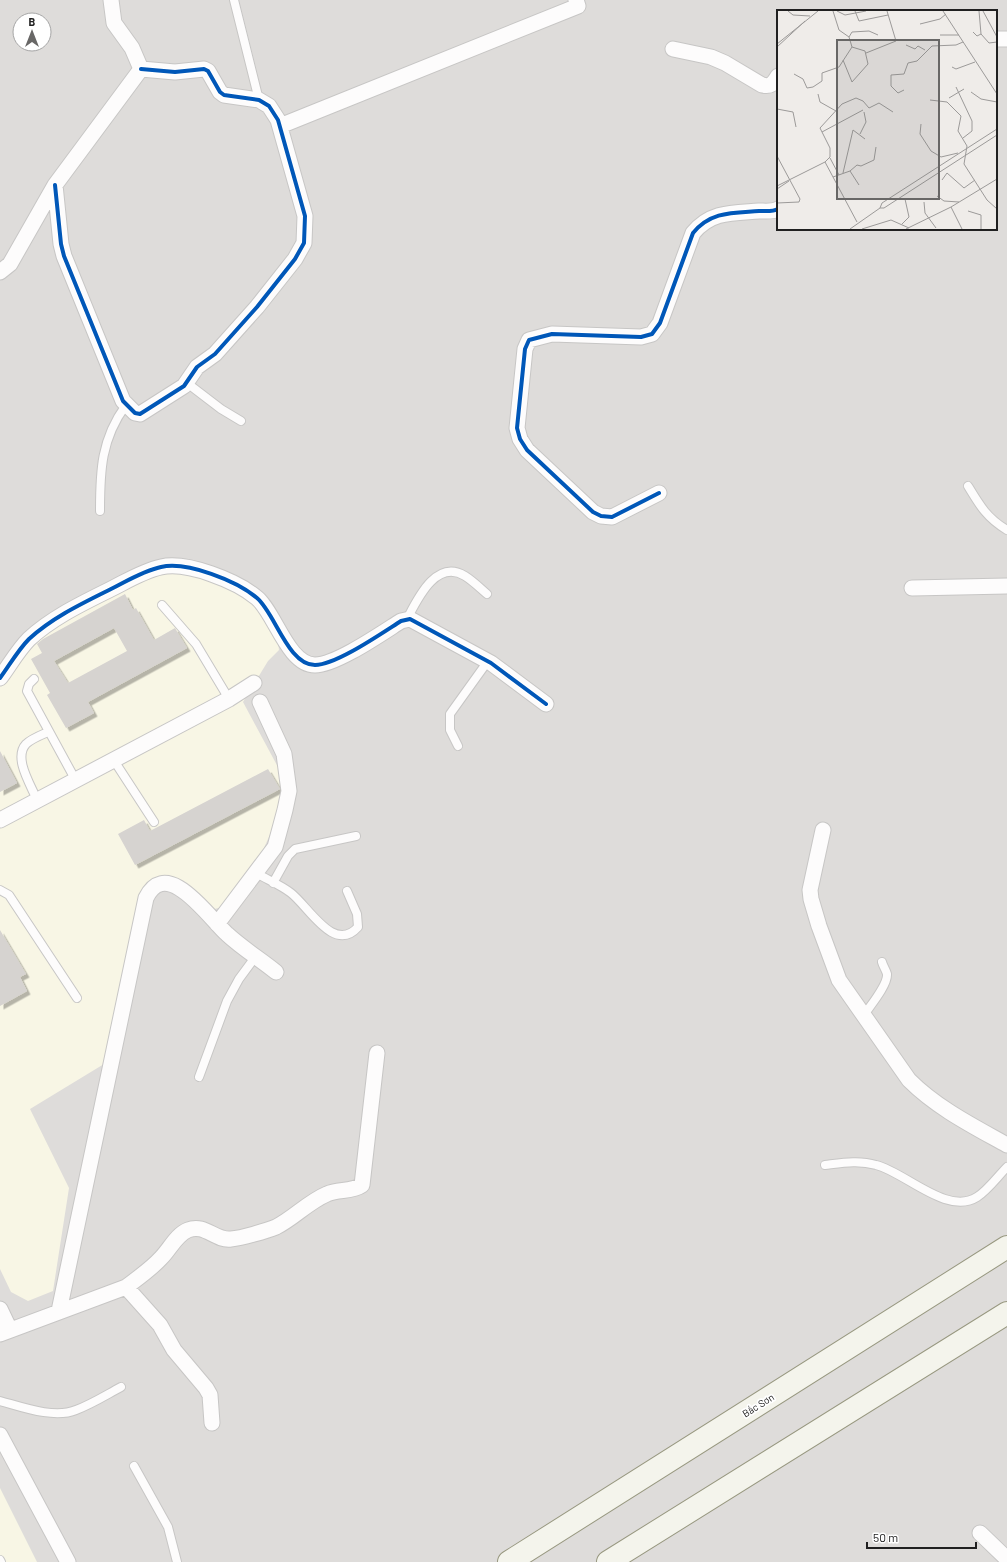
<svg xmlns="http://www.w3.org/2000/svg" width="1007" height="1562" viewBox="0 0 1007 1562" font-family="Barlow,sans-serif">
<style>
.residential{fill:#dedcda;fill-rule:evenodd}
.education{fill:#f8f6e5}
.building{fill:#d6d3d0;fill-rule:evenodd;filter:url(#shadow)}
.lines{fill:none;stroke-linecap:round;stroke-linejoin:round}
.service-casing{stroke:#c7c6c5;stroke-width:10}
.minor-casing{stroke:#c7c6c5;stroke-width:17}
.secondary-casing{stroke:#989880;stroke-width:24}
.service{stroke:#fdfcfc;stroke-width:8}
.minor{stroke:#fdfcfc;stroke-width:15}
.secondary{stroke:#f4f4ec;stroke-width:22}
.cycleway-casing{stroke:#fff;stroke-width:6}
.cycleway{stroke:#0057b8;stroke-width:4}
.labels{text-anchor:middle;stroke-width:3.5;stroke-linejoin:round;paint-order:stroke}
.street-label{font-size:10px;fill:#202020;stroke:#fff}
.inset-road{fill:none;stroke:#9c9a99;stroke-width:1}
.view{fill:#686766;fill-opacity:0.15;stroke:#686766;stroke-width:2}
.inset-edge{fill:none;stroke:#202020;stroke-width:2}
</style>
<defs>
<filter id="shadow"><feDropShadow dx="3.5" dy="3.5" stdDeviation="0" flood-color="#0004"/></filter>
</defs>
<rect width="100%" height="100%" fill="#efece9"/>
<!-- residential -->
<path class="residential" d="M 0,0 L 1007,0 L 1007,1562 L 0,1562 ZM 778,11 L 996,11 L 996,229 L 778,229 ZM 20,20 L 44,20 L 44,44 L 20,44 Z"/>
<!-- education -->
<path class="education" d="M 162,569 L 208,578 L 261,607 L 278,642 L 279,650 L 268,661 L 243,702 L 279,769 L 282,789 L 277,819 L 259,859 L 222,907 L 211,910 L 167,876 L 154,879 L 148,884 L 104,1064 L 30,1109 L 69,1188 L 53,1291 L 28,1301 L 11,1292 L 0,1269 L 0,686 L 31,640 L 46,628 Z
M 0,1488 L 37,1562 L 0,1562 Z"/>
<!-- building -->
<path class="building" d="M 125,594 L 133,610 L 136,608 L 154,640 L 175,628 L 187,648 L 88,702 L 94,713 L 66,728 L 47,695 L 50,693 L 31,659 L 42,653 L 37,644 L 43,639 ZM 114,628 L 127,651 L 68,683 L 54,661 Z
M 0,751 L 17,783 L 0,792 Z
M 268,769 L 280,789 L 135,865 L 118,834 L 144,820 L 150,831 Z
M 0,930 L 26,974 L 20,977 L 27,991 L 0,1006 Z"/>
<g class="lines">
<defs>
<path id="service" d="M 234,0 L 259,100
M 187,383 L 221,409 L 241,421
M 968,486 C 980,506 987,518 1007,530
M 100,511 C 100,471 101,439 126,405
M 162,605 L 196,644 L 229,699
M 407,619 C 417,600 436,558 465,576 C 473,581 480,588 487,594
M 34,679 L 29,684 L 27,691 L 75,779
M 458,746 L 450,730 L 450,714 L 488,661
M 113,759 L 154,822
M 37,800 C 31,785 13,758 26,744 C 31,739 41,735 48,732
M 256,873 C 268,880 281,885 291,893 C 309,907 334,954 358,927 L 357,914 L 347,891
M 273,883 L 288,856 L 295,849 L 356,836
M 0,890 L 9,895 L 77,998
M 864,1015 C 870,1006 888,985 887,974 C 886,970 883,966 882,962
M 199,1077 L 227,1001 L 239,979 L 256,956
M 825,1165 C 842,1163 859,1160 876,1165 C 905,1172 947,1216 977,1197 C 988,1190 998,1176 1007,1167
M 0,1401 C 22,1407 54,1419 76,1410 C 92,1404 106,1395 121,1387
M 134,1466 L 168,1527 L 177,1562
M 0,1560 L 1,1562"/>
<path id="minor" d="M 996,39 L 1007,39
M 673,49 L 711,57 L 725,63 L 762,85 C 771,87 773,84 778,76
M 280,126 L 578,6 L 576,0
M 55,185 L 61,244 L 64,256 L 123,401 L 135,413 L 140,414 L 184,386 L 197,367 L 215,354 L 257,307 L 295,259 L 304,243 L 305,216 L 278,120 L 269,106 L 259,100 L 224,95 L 220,92 L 208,71 L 204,69 L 175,72 L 141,69
M 0,272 L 10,264 L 55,185 L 141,69 L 132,48 L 114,23 L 111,0
M 659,493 L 612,517 L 601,516 L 593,512 L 527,450 L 520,439 L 517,428 L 525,349 L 529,340 L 552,334 L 641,337 L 652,334 L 660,323 L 693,233 C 711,211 733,213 759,211 C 765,211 773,212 778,209
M 912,588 L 1007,586
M 0,678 C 9,666 18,650 29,639 C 53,617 83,603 111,589 C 127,581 143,571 161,567 C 187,561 237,581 257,598 C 275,613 288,665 315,665 C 336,665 382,633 401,621 L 410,619 L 491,663 L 546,704
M 0,820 L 229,699 L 254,683
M 823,830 L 810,890 L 811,899 L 819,926 L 839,980 L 909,1080 C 937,1108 973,1126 1007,1145
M 217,924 L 275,847 L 285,810 L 289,791 L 284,754 L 260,702
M 126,1287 L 160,1325 L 174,1350 L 206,1388 L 210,1395 L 212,1423
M 0,1309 L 10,1330
M 59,1311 L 146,898 C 167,855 210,919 227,934 C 242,948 260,959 276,972
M 0,1334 L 126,1287 C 138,1278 151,1269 161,1258 C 170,1249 176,1235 188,1230 C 205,1223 215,1241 231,1239 C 242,1238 266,1231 276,1227 C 294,1218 308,1202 327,1194 C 338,1189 352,1192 362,1185 L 377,1053
M 0,1435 L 68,1562
M 980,1533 L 1007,1559"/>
<path id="secondary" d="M 509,1562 L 1007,1247
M 608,1562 L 1007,1313"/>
</defs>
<!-- service casing -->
<use href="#service" class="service-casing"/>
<!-- minor casing -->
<use href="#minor" class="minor-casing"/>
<!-- secondary casing -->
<use href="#secondary" class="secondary-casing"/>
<!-- service -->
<use href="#service" class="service"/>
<!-- minor -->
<use href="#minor" class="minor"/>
<!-- secondary -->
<use href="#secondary" class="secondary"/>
<defs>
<path id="cycleway" d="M 55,185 L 61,244 L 64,256 L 123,401 L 135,413 L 140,414 L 184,386 L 197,367 L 215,354 L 257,307 L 295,259 L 304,243 L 305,216 L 278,120 L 269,106 L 259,100 L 224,95 L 220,92 L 208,71 L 204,69 L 175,72 L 141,69
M 659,493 L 612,517 L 601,516 L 593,512 L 527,450 L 520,439 L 517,428 L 525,349 L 529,340 L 552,334 L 641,337 L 652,334 L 660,323 L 693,233 C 711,211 733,213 759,211 C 765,211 773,212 778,209
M 0,678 C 9,666 18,650 29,639 C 53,617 83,603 111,589 C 127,581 143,571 161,567 C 187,561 237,581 257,598 C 275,613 288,665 315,665 C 336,665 382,633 401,621 L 410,619 L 491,663 L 546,704"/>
</defs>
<!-- cycleway casing -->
<use href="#cycleway" class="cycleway-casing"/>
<!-- cycleway -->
<use href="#cycleway" class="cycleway"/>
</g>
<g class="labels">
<!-- street labels -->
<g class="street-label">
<text transform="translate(758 1405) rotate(-32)" y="4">Bắc Sơn</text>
</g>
</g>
<!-- overview -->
<g transform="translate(777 10)">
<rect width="220" height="220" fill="#efece9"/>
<path class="inset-road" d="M 11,1 L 16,5 L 33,6M 56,1 L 62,20 L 72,27M 60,1 L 68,5 L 89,1M 78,1 L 82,11 L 111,5M 166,1 L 220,84M 202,1 L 204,24M 206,1 L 220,27M 143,14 L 163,9 L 169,4M 196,22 L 200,26 L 204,24 L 212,33 L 220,32M 163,25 L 182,25M 0,34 L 41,1M 129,35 L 138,39 L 141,36 L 148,40M 0,37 L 28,11M 89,43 L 119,31 L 110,1M 66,50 L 75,72 L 91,54 L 88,41 L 75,37M 175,57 L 179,59 L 198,52M 17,64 L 26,69 L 30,78 L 36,77 L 45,71 L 45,63 L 62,57 L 75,37 L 72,27 L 75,22 L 92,21 L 101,25M 179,77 L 195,111 L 195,121 L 186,128M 127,80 L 121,83 L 114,76 L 114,65 L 127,64 L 131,53 L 140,51 L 155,36 L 179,35 L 186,32M 194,82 L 204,89 L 220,92M 41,84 L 43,92 L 59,101M 172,88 L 187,79M 153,90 L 170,92 L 184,106 L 181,121 L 190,136 L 187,154 L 210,190 L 220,199M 0,99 L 16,102 L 19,117M 144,114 L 143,124 L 154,141 L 164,147 L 181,143M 45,122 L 86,100M 83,124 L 89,112 L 87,102M 0,146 L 23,189 L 22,192 L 0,193M 53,148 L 62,165M 48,152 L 53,147 L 53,138 L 43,118 L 65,94 L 79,88 L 86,91 L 92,98 L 102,93 L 116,102M 73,161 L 82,175M 66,163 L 76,120 L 88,129M 56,167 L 73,161 L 80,155 L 84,156 L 97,150 L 99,137M 165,170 L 170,163 L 187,178 L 198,170M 0,176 L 48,152 L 80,212M 0,179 L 12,171M 160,186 L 167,191 L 182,192M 147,192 L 148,203 L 159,218M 174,197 L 185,219M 103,198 L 107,198 L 220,125M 191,201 L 204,205 L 204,219M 125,214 L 132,207 L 128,189M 73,219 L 103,198 L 105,193 L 220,119M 85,219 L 114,210 L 132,218M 129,219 L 174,197 L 220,169"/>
<path class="view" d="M 60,30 L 162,30 L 162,189 L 60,189 Z"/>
<rect width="220" height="220" class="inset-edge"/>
</g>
<!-- north arrow -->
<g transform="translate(32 32)"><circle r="19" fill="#ffffff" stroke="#a6a6a6"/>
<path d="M0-3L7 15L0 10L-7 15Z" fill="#686766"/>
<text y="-6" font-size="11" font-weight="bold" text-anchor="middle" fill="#202020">B</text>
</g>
<!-- scale -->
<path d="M867 1542v6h109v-6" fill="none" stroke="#202020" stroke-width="2"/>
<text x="873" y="1542" font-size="12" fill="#202020" stroke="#ffffff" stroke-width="3" paint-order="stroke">50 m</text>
</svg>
